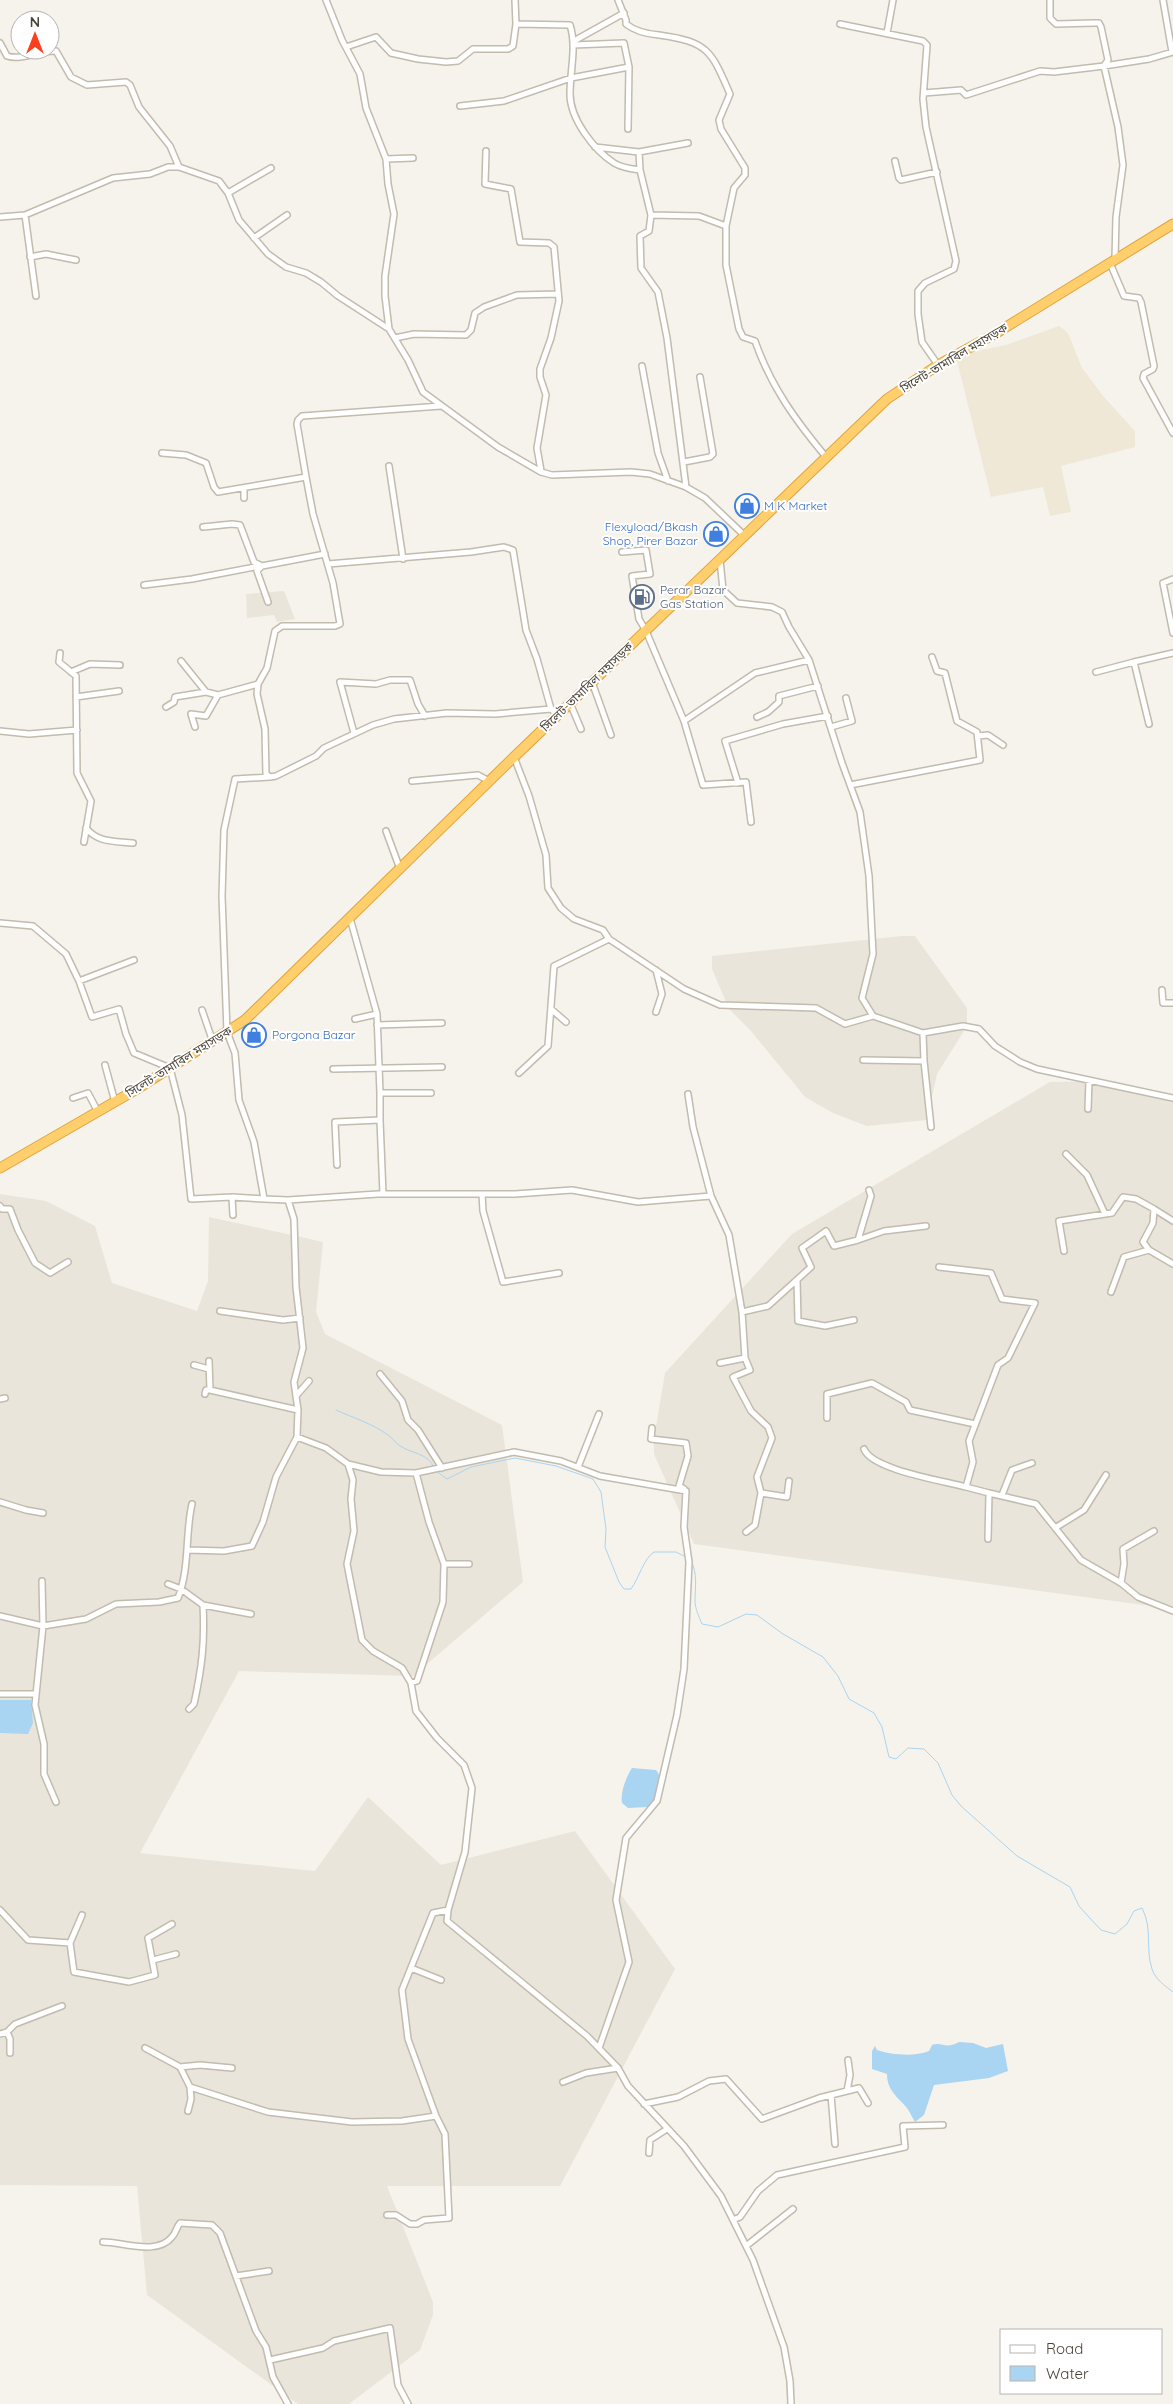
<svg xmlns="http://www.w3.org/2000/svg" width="1173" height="2404" viewBox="0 0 1173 2404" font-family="Quicksand,'Noto Sans Bengali',sans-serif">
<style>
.residential{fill:#eae5da}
.education{fill:#efe8d6}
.water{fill:#a9d4f2}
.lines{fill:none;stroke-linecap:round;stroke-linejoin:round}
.stream{stroke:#a9d4f2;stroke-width:1}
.street-casing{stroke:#c2bbae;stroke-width:8}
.highway-casing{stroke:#e0a43c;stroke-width:11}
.street{stroke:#fff;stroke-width:5}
.highway{stroke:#ffcf6e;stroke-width:9}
.labels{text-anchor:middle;stroke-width:4;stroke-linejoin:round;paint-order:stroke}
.street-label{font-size:12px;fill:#4b4439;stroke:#fff}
.shop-label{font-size:12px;fill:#366cbe;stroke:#fff;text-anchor:start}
.service-label{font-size:12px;fill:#4e5e75;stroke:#fff;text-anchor:start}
</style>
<rect width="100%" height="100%" fill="#f6f3ec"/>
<!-- residential -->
<path class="residential" d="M 284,591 L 295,619 L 277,622 L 274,615 L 247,618 L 246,594 Z
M 902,936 L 915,936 L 967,1008 L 967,1026 L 937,1074 L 927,1120 L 867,1126 L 833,1113 L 805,1097 L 751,1031 L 729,1009 L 712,969 L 712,956 Z
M 1112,1081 L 1159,1093 L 1173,1100 L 1173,1609 L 694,1544 L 654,1454 L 654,1438 L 665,1373 L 792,1234 L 1050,1082 Z
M 0,1194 L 46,1201 L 95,1226 L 112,1283 L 197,1311 L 208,1281 L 209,1217 L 323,1242 L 316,1312 L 325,1334 L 502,1425 L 523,1582 L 413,1676 L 239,1671 L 140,1853 L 315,1871 L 368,1797 L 441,1865 L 575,1831 L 675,1969 L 560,2186 L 387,2186 L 433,2302 L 433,2315 L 420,2350 L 349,2404 L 298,2404 L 147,2295 L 137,2186 L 0,2185 Z"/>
<!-- education -->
<path class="education" d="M 1059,326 L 1068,333 L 1082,368 L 1103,396 L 1135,431 L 1135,447 L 1061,466 L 1071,512 L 1050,516 L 1043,487 L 991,497 L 957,361 L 971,352 L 1006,345 Z"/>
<!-- water -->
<path class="water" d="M 0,1700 L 31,1700 L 33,1723 L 28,1734 L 0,1733 Z
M 632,1768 L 656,1770 C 665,1780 658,1800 648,1807 L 628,1808 L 622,1803 C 620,1793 626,1777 632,1768 Z
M 959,2042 L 973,2043 L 986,2048 L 1003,2044 L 1008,2071 L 989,2078 L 934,2085 L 924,2115 L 915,2122 C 912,2117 910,2112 907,2108 C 898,2097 887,2091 887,2074 L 872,2069 L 872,2051 L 875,2046 L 877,2050 C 892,2055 914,2057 929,2051 L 932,2045 C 943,2041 944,2050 959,2042 Z"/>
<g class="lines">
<!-- stream -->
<path class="stream" d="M 336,1410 C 354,1418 373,1424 388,1435 C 392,1438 396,1443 400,1446 C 412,1454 429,1453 434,1468
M 436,1471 L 447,1479 L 471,1467 L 515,1458 L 556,1466 L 593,1479 L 601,1492 L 606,1529 L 605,1547 L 619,1582 L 624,1589 L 631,1589 C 639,1578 644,1558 654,1552 L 676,1552 L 686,1557
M 691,1561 C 698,1574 695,1586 695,1601 C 695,1608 699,1617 702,1624 L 718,1627 L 746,1614 L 757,1615 L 783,1634 L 823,1657 L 838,1676 L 849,1699 L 874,1713 L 882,1727 L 889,1757 L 896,1759 L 908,1748 L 924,1749 L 938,1763 L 952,1795 L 961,1806 L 1017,1856 L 1070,1887 L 1079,1906 L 1088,1916 L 1101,1930 L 1115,1934 L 1127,1924 L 1134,1911 L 1142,1908 C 1153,1929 1145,1948 1152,1969 C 1155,1979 1165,1986 1173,1992"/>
<defs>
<path id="street" d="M 326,0 L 342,40 L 360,74 L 366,108 L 386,159 L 388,184 L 394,214 L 385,276 L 385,296 L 389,329 L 408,360 L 423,392 L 498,447 L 541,472 L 552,475 L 631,472 L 650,474 L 686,487 L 705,498 L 744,535
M 618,0 L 626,20 L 626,24 C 636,32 647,34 659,35 C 708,42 711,50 730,94 L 719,120 L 721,129 L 745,168 L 745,175 L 734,188 L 726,226
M 1050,0 L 1050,18 L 1056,24 L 1094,23 L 1099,23 L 1101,27 L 1108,60 L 1104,66 L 1118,127 L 1123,165 L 1116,217 L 1115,260
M 1163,0 L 1172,52
M 516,24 L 570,25 C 577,47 570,70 570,94 C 570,119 594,150 614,163 C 622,168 632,169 640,170 L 651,215 L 649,231 L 640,236 L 641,268 L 658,292 L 667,338 L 686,487
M 840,24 L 923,41 L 927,45 L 923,99 L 926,127 L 956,261 L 954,269 L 925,283 L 918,291 L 918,314 L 922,342 L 938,365
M 887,33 L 893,0
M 574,41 L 624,13
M 0,43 L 7,56 C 22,61 40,50 56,51 L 71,77 L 87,85 L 126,82 L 130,85 L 139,107 L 170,146 L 179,167
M 573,45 L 624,43 L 629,67 L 628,129
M 346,47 L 376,37 L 391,53 L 418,59 L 446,62 L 458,61 L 473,49 L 508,49 L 513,46 L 516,24 L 515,0
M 924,93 L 961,90 L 966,95 L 1040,71 L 1054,72 L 1104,66 L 1149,59 L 1173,52
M 460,106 L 504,101 L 571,78 L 629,67
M 595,147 L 639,152
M 486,151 L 485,184 L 511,189 L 520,242 L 549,243 L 554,247 L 559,301 L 551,338 L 540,369 L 540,377 L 546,395 L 537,448 L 541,471
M 386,159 L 413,158
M 895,161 L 899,178 L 901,180 L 937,172
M 640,170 L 639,152 L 688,143
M 228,193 L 271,168
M 25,215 L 36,296
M 651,215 L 699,216 L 726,226 L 726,265 L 739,329 L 743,337 L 755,341 C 771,387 796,421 826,457
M 0,217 L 25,215 L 113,178 L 150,174 L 168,167 L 179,167 L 219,181 L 228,193 L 239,220 L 268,254 L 286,267 L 306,273 L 321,282 L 338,296 L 389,329
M 254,238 L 287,215
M 30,257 L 46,254 L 76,260
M 1110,263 L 1124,296 L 1139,298 L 1141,302 L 1154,366 L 1153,369 L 1144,374 L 1143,378 L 1173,433
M 395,338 L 414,334 L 466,335 L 471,330 L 475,313 L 484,307 L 517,295 L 558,294
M 642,366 L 658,453 L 668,481
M 162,453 L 186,455 L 206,463 L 214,487 L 218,492 L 306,477 L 313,514 L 333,583 L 340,624 L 335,626 L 282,626 L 275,631 L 267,668 L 258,684 L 257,694 L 265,729 L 266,774 L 270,777 L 276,776 L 316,756 L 324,748 L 373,725 L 394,719 L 447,713 L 495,714 L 551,709
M 684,462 L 710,457 L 713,454 L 700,377
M 389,466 L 403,559
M 306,477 L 297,424 L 298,420 L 302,416 L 441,406
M 244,488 L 244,498
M 203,527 L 232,524 L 240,525 L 254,562 L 262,566 L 325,554
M 622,552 L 646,550 L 650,574 L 632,576 L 639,619 L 646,631 L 684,721 L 703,785 L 746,782 L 751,822
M 720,560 L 723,590 L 737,603 L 772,607 L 782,612 L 789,627 L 809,660 L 842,763 L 860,812 L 869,876 L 873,954 L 862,998 L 873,1016
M 328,564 L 471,552 L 504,547 L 513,550 L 526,630 L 537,659 L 551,709 L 558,715
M 262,566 L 257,571 L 268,602
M 1173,579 L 1163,583 L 1173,633
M 144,585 L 192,579 L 260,566
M 60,653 L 59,662 L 76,676 L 77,773 L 91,801 L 84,842
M 181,661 L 206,692
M 71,672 L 90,664 L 120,665
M 1096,672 L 1134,662
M 592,682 L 611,735
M 218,695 L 258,684
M 76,697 L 119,691
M 570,703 L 581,729
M 166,707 L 174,702 L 175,697 L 206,692 L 218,695 L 206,716 L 191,714 L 195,727
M 757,717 L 768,712 L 779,702 L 779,696 L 818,686
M 684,721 L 755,673 L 809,660
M 1149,724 L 1134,662 L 1173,653
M 831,727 L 852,721 L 846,698
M 0,731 L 29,734 L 77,730
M 354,733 L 340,682 L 376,684 L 390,680 L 410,680 L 418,704 L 425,716
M 978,736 L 988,735 L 1003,745
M 514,757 L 529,796 L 546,855 L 548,888 L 561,908 L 574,919 L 603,930 L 609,939 L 684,989 L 720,1005 L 816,1008 L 845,1024 L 873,1016 L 923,1033 L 963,1026 L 979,1029 L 995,1046 L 1020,1062 L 1037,1069 L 1173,1098
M 270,777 L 235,779 L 224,830 L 222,896 L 227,1032 L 235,1053 L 239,1100 L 254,1142 L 264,1199 L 288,1200 L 378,1194 L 515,1194 L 572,1190 L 638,1202 L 711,1196
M 412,781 L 478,775 L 489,781
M 738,783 L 725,741 L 783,724 L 828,716
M 850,785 L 980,760 L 977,732 L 957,721 L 945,673 L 937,671 L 932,657
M 86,828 C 98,843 115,841 133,843
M 386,831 L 400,869
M 350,918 L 377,1014 L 355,1019
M 0,923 L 33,926 L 66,954 L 79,981 L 134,960
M 79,981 L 92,1017 L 119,1009 L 126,1034 L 134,1053 L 170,1068 L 182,1115 L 191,1199 L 232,1197
M 1162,990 L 1163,1003 L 1173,1003
M 551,1009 L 566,1022
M 202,1010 L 213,1042
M 656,1012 L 662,994 L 656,970
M 377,1014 L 380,1093 L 431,1093
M 377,1025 L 442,1023
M 923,1033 L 924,1061 L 931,1127
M 863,1060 L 924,1061
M 105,1065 L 115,1102
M 333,1069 L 442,1067
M 519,1073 L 548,1046 L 554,966 L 609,939
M 688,1094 L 693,1127 L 711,1196 L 729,1235 L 742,1312
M 73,1098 L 88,1093 L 98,1112
M 1088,1109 L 1089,1081
M 380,1120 L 383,1194
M 1066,1154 L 1087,1175 L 1105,1214
M 337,1165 L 335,1122 L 380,1120 L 380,1093
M 482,1194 L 483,1211 L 503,1282 L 559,1273
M 0,1206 L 2,1209 L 10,1209 L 18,1230 L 35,1263 L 50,1273 L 68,1262
M 233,1215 L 232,1197 L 264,1199
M 1173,1221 L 1154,1209 L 1153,1223 L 1143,1242 L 1149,1250 L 1173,1264
M 858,1240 L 884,1231 L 926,1226
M 1064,1251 L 1059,1221 L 1112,1213 L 1123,1197 L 1136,1199 L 1154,1209
M 939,1267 L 991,1273 L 1002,1299 L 1035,1303 L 1008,1358 L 998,1365 L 969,1441 L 973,1462 L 966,1487 L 989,1493
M 797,1280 L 798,1321 L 825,1326 L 854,1320
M 1111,1292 L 1124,1257 L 1149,1250
M 220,1311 L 283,1320 L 300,1318
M 209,1361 L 210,1390 L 298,1410
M 720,1363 L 745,1358
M 194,1365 L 209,1369
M 380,1374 L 402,1401 L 408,1420 L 418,1430 L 442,1468
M 205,1394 L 206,1390 L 210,1390
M 296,1396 L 309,1381
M 0,1399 L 5,1398
M 827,1418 L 827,1394 L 872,1383 L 906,1402 L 910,1410 L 975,1424
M 652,1428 L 651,1439 L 686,1443 L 688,1456 L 679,1486 L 684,1489
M 297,1437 L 326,1448 L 348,1464 L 381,1472 L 416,1473 L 429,1522 L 444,1564 L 443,1602 L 417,1681 L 411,1683
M 864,1449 C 872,1470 945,1481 966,1487
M 348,1464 L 353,1480 L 351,1499 L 354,1531 L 347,1564 L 362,1640 L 373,1651 L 402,1668 L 411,1683 L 416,1711 L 437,1738 L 464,1765 L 472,1788 L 465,1852 L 448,1910
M 578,1467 L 599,1414
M 416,1473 L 514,1452 L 561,1461 L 600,1476 L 686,1491
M 761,1493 L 787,1497 L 789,1481
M 1002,1495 L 1012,1470 L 1032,1463
M 0,1502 L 26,1510 L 43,1513
M 1055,1528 L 1084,1510 L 1106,1475
M 746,1532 L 755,1525 L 761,1493 L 757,1477 L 772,1438 L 768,1427 L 751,1411 L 733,1377 L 750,1370 L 745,1358 L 742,1312 L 768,1306 L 811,1267 L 802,1248 L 826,1231 L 834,1246 L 858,1240 L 871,1196 L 869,1190
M 988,1539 L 989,1493 L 1036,1504 L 1081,1560 L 1121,1583 L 1138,1597 L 1173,1611
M 187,1550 L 224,1551 L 252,1546 L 263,1522 L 276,1477 L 297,1437 L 298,1410 L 294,1382 L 303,1348 L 296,1287 L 294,1219 L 288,1200
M 444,1564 L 469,1564
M 42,1581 L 43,1626 L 86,1619 L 116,1604 L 159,1602 L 178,1598 C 190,1568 185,1534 192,1504
M 1121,1583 L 1124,1564 L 1123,1549 L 1154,1531
M 168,1584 L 181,1589 L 203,1605
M 0,1616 L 43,1626 L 35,1705 L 44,1744 L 44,1774 L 56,1802
M 0,1694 L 36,1694
M 189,1709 L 194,1704 C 202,1667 205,1642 203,1605 L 251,1614
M 0,1910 L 28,1940 L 70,1943 L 82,1915
M 70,1943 L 74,1972 L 129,1982 L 155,1975 L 148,1938 L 172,1924
M 153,1960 L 176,1954
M 411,1968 L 441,1980
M 7,2032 L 15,2024 L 62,2006
M 0,2034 L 7,2032 L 10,2039 L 10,2053
M 145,2048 L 180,2067 L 190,2087 L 268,2112 L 352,2122 L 402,2121 L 436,2116
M 599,2048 L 629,1962 L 616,1900 L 626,1838 L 657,1801 L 677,1715 L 684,1669 L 689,1562 L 684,1527 L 686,1491
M 180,2067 L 200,2065 L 232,2068
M 563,2082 L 586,2073 L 618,2068
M 847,2091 L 850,2075 L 848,2060
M 831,2095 L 835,2144
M 644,2104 L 678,2097 L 709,2081 L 726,2079 L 762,2119 L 819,2098 L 859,2088 L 868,2103
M 188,2111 L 191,2099 L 190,2087
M 649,2153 L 650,2140 L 667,2129
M 387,2215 L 396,2215 L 410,2224 L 417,2224 L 424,2220 L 449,2218 L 445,2134 L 436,2116 L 408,2039 L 402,1990 L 433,1913 L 448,1910 L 447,1921 L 587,2036 L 618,2068 L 628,2086 L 684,2146 L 721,2196 L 753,2260 L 784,2347 L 790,2381 L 791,2404
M 733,2220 L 740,2217 L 758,2191 L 777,2175 L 905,2147 L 903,2126 L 943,2125
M 103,2242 C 123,2242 157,2256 172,2237 C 176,2233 176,2228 180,2223 L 212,2225 L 220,2233 L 256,2331 L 266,2347 L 273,2377 L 288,2404
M 746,2246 L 793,2209
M 236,2276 L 269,2271
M 270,2360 L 323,2348 L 334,2341 L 390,2328 L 398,2385 L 408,2404"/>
<path id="highway" d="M 0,1168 L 137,1089 L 245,1020 L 514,757 L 887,399 L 938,365 L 998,332 L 1173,224"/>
</defs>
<!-- street casing -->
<use href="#street" class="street-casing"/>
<!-- highway casing -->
<use href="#highway" class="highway-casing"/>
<!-- street -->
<use href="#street" class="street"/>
<!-- highway -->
<use href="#highway" class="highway"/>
</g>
<!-- icons -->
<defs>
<symbol id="shop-ring" viewBox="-11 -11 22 22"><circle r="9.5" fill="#fff" stroke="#3f7fe0" stroke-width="1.5"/><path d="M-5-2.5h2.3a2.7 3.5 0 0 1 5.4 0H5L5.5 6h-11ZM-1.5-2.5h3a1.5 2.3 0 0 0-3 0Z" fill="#3f7fe0"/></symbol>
<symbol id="fuel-ring" viewBox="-11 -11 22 22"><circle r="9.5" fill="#fff" stroke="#5c6f8a" stroke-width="1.5"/><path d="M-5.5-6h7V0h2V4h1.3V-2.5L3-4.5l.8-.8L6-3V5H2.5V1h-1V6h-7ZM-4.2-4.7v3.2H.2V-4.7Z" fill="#5c6f8a"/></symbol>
</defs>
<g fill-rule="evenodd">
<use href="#shop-ring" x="733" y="492" width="28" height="28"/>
<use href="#shop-ring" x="702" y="520" width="28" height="28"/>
<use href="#fuel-ring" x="628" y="583" width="28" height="28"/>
<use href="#shop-ring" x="240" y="1021" width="28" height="28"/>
</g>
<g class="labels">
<!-- street labels -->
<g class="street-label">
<text transform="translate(954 358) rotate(-31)" y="4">সিলেট-তামাবিল মহাসড়ক</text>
<text transform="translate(587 687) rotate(-44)" y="4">সিলেট-তামাবিল মহাসড়ক</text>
<text transform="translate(179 1062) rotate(-32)" y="4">সিলেট-তামাবিল মহাসড়ক</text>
</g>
<!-- shop labels -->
<g class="shop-label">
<text x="764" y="510">M K Market</text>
<text x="698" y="531" text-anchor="end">Flexyload/Bkash<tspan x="698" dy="14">Shop, Pirer Bazar</tspan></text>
<text x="272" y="1039">Porgona Bazar</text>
</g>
<!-- service labels -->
<g class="service-label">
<text x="660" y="594">Perar Bazar<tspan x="660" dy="14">Gas Station</tspan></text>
</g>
</g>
<!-- legend -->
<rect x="1000" y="2329" width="162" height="65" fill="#ffffff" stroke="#b7b4b0"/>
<rect x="1010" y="2345" width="25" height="8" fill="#ffffff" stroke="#b7b4b0"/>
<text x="1046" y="2354" font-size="15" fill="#4b4439">Road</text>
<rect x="1010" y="2366" width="25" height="15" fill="#a9d4f2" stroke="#b7b4b0"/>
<text x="1046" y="2379" font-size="15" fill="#4b4439">Water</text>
<!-- north arrow -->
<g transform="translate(35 35)"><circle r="24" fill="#ffffff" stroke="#b7b4b0"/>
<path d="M0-4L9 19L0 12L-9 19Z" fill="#fc3f1d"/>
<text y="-8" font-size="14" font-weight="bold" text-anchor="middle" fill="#4b4439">N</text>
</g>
</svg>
